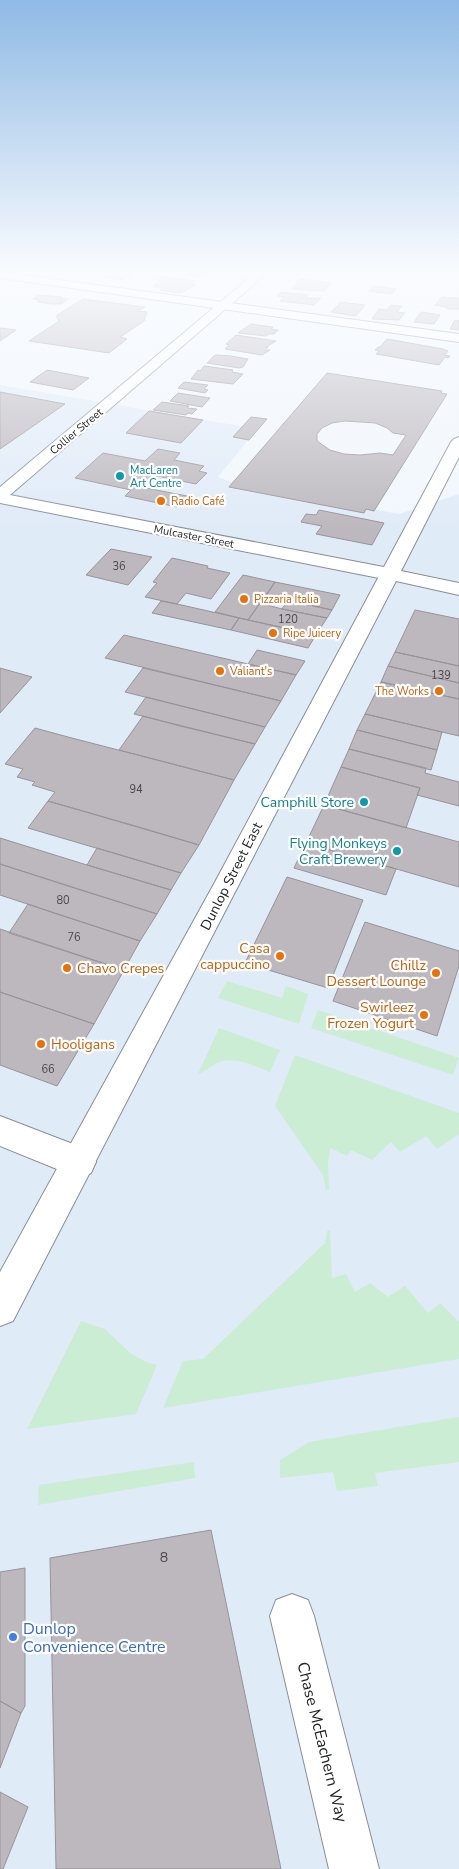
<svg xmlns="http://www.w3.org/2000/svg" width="459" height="1869" viewBox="0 0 459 1869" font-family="'Nunito Sans',sans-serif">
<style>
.built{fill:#e0ebf8}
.green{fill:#caedd4}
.building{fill:#bcb8be;stroke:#979399;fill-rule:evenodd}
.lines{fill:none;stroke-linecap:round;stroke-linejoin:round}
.minor-casing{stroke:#888e94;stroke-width:2}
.tertiary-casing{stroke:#888e94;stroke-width:2}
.secondary-casing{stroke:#888e94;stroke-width:2}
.minor{fill:#fff;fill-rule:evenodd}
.tertiary{fill:#fff;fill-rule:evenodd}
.secondary{fill:#fff;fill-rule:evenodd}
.culture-dot{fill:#0f9aa8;stroke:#fff;stroke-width:2}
.food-dot{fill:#e8710a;stroke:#fff;stroke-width:2}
.shop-dot{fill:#3f7fe0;stroke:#fff;stroke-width:2}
.labels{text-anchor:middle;stroke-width:4.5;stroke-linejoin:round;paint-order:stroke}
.far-street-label{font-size:11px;fill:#212325;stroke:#fff}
.far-culture-label{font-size:11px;fill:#0d838f;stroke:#fff;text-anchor:start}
.far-food-label{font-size:11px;fill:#c56008;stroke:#fff;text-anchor:start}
.number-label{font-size:11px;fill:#48484b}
.culture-label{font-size:14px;fill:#0d838f;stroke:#fff;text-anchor:end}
.street-label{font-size:14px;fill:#212325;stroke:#fff}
.food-label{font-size:14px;fill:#c56008;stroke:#fff;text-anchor:end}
.near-number-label{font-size:14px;fill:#48484b}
.near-shop-label{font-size:16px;fill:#366cbe;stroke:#fff;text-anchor:start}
.near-street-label{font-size:16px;fill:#212325;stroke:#fff}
</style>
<rect width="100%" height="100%" fill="#f1f7fd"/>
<!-- built -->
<path class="built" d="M 0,385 L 257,429 L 218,477 L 234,483 L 399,514 L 459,494 L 459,1869 L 0,1869 Z"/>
<!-- green -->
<path class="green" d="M 227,981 L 282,998 L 286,986 L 308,994 L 299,1024 L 218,998 Z
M 318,1010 L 459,1058 L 453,1075 L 311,1028 Z
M 219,1028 L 280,1050 L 270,1072 C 254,1066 236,1056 219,1062 C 212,1065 207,1071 198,1074 Z
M 295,1055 L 459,1113 L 459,1134 L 437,1149 L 426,1136 L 400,1152 L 391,1142 L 372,1160 L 351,1150 L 347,1156 L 330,1148 L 328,1163 L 329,1190 L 326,1190 L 323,1175 L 275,1106 Z
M 330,1230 L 332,1278 L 346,1274 L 355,1292 L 370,1283 L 388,1297 L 405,1286 L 428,1313 L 440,1303 L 459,1322 L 459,1359 L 163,1408 L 183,1361 L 203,1359 L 325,1243 L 327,1231 Z
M 81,1321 L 105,1329 L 130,1353 L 146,1362 L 157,1365 L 136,1414 L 27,1429 Z
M 459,1417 L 459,1462 L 375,1473 L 378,1486 L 337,1491 L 333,1472 L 280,1478 L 280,1460 L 309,1442 Z
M 194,1462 L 195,1478 L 38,1505 L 39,1485 Z"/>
<!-- building -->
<path class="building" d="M 78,269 L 99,269 L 96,271 L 100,272 L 90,274 L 74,273 Z
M 113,269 L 131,269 L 137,270 L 124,279 L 116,280 L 103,276 Z
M 190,269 L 213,269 L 206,275 L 199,276 L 188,275 L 190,273 L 186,273 Z
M 157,276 L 196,281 L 192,284 L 196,285 L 180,293 L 160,290 L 164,288 L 153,286 L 160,281 L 152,279 Z
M 300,279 L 332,283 L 324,291 L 292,289 Z
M 373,286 L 396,289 L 392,294 L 369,291 Z
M 281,292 L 308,295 L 306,298 L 321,298 L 314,305 L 280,301 L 284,297 L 277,296 Z
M 38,295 L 62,297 L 60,298 L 68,299 L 61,304 L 52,304 L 37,302 L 40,300 L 33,299 Z
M 442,297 L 459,298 L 459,309 L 448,309 L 446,308 L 447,307 L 435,305 Z
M 83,299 L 145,307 L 138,311 L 147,312 L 144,321 L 120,337 L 127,339 L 109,353 L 29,341 L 59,321 L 56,316 Z
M 341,302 L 348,303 L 365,305 L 356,316 L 331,312 Z
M 391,305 L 402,306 L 397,312 L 405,313 L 399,320 L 372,319 L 379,309 L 387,310 Z
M 421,312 L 428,313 L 440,315 L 434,324 L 414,322 Z
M 455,320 L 459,321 L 459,330 L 450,329 Z
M 251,324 L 273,327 L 271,329 L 278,330 L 274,334 L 269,334 L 266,336 L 238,333 Z
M 0,328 L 16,330 L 0,341 Z
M 236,335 L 276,341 L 266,347 L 268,347 L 265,350 L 270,350 L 262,355 L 225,349 L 229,345 L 226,344 Z
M 387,339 L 443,349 L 448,351 L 445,355 L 450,356 L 448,358 L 445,357 L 439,365 L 376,354 L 379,351 L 375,350 L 378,347 L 380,347 Z
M 215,355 L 231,356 L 248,359 L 243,367 L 239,368 L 207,363 Z
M 204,366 L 233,370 L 232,372 L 243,374 L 233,384 L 191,379 L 198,370 L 200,371 Z
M 47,370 L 89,378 L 73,390 L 30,382 Z
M 327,373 L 442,391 L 441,393 L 447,394 L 374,511 L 366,509 L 364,513 L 229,487 ZM 345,421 L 375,423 L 387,428 L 393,433 L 406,435 L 393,455 L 380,453 L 360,455 L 344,454 L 330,450 L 317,441 L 317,434 L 322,428 L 332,423 Z
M 184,382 L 208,385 L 204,389 L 208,390 L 205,393 L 178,388 Z
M 0,392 L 65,404 L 0,449 Z
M 178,393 L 210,398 L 202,407 L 170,401 Z
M 162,402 L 189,406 L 187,408 L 197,409 L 192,414 L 188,413 L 186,415 L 153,410 Z
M 149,411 L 203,420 L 181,443 L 126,433 Z
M 251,417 L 267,419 L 249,440 L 233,437 Z
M 158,449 L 180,453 L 174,460 L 204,466 L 199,471 L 207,473 L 196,484 L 157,476 L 146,488 L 187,496 L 177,507 L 125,496 L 131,490 L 75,478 L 103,453 L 145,461 Z
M 319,510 L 384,523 L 372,545 L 316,534 L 322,526 L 301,522 L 306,514 L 316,515 Z
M 111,549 L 152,557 L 128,585 L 86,575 Z
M 172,558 L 208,566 L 207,568 L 230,573 L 211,599 L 186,593 L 177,604 L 145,597 L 157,583 L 153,582 Z
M 243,575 L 275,582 L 248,620 L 215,612 Z
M 275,582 L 340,595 L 332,610 L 266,596 Z
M 288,600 L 332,610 L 327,618 L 282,609 Z
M 161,601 L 177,604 L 239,618 L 231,630 L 152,613 Z
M 260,603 L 282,609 L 327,618 L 316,635 L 248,620 Z
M 415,610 L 459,619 L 459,666 L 395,652 Z
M 239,618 L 248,620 L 316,635 L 308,648 L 231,630 Z
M 124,635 L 248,664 L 296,675 L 281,701 L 105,658 Z
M 257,650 L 305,661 L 296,675 L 248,664 Z
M 395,652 L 459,666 L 459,683 L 388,666 Z
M 388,666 L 459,683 L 459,699 L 381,682 Z
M 0,668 L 32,677 L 0,713 Z
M 143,668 L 281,701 L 265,727 L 125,692 Z
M 381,682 L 459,699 L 459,736 L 365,714 Z
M 146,697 L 265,727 L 255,744 L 134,714 Z
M 365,714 L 442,732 L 437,750 L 357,730 Z
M 143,716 L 180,726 L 255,744 L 234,780 L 119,750 Z
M 35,728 L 68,737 L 234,780 L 199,845 L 48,801 L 55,792 L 32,785 L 35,782 L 17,777 L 23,769 L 5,764 Z
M 357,730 L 437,750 L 431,770 L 349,749 Z
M 349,749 L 426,768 L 425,773 L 459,782 L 459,806 L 417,795 L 420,788 L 341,767 Z
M 341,767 L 420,788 L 406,828 L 324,805 Z
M 48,801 L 132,825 L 199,845 L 181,873 L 28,828 Z
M 324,805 L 459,842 L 459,887 L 306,843 Z
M 0,838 L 87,865 L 171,890 L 157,914 L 0,864 Z
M 306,843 L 396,869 L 386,895 L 294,868 Z
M 97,848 L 181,873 L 171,890 L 87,865 Z
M 0,864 L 71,887 L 157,914 L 140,941 L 0,895 Z
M 287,877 L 363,900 L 328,988 L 245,963 Z
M 28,904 L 54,913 L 140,941 L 124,970 L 9,933 Z
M 365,922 L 459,951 L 459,966 L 437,1036 L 333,1001 Z
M 0,929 L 124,970 L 94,1024 L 0,992 Z
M 0,992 L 94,1024 L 57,1086 L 0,1065 Z
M 211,1530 L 281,1869 L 56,1869 L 50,1558 Z
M 25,1568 L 25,1706 L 21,1713 L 0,1701 L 0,1572 Z
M 0,1701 L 21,1713 L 0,1768 Z
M 0,1792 L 28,1807 L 3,1869 L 0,1869 Z"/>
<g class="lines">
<defs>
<path id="minor" d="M 0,272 L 459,334 L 459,342 L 0,278 Z
M 0,1116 L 91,1151 L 96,1162 L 91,1173 L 79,1178 L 0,1146 Z
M 292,1594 L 308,1600 L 314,1616 L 379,1869 L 329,1869 L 270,1616 L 276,1600 Z"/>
<path id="tertiary" d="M 260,269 L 272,269 L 10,495 L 389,568 L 396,570 L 398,574 L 396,578 L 389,580 L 0,503 L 0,487 Z"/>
<path id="secondary" d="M 459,437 L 459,457 L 401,571 L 459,583 L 459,595 L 396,581 L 13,1321 L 0,1326 L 0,1272 L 215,882 L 451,442 L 454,439 Z"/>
</defs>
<!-- minor casing -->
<use href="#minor" class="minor-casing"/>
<!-- tertiary casing -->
<use href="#tertiary" class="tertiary-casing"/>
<!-- secondary casing -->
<use href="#secondary" class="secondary-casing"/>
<!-- minor -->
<use href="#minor" class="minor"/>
<!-- tertiary -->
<use href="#tertiary" class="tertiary"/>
<!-- secondary -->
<use href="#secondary" class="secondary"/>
</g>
<!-- sky -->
<linearGradient id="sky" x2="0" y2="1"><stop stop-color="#8fbae5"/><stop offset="0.51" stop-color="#f9fbfe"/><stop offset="1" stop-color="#f9fbfe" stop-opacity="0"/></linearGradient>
<rect width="459" height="531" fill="url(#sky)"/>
<!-- markers -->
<g class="culture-dot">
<circle cx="120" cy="476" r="5"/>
<circle cx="364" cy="802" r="5"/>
<circle cx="397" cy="851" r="5"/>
</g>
<g class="food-dot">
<circle cx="161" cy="501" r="5"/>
<circle cx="244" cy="599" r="5"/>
<circle cx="273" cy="633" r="5"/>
<circle cx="220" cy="671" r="5"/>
<circle cx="439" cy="691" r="5"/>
<circle cx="280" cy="956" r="5"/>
<circle cx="67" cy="968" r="5"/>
<circle cx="436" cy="973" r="5"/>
<circle cx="424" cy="1015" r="5"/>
<circle cx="41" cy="1044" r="5"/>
</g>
<circle class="shop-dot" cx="13" cy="1637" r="5"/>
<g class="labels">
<!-- far-street labels -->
<g class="far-street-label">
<text transform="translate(76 431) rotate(-40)" y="4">Collier Street</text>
<text transform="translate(194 536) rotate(11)" y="4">Mulcaster Street</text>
</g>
<!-- far-culture labels -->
<g class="far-culture-label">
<text x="130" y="474">MacLaren<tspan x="130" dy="13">Art Centre</tspan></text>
</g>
<!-- far-food labels -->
<g class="far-food-label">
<text x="171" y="505">Radio Café</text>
<text x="254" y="603">Pizzaria Italia</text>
<text x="283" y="637">Ripe Juicery</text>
<text x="230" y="675">Valiant's</text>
<text x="429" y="695" text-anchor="end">The Works</text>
</g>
<!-- number labels -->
<g class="number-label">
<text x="119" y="570">36</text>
<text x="288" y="623">120</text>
<text x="441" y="679">139</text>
<text x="136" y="793">94</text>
<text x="63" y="904">80</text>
<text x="74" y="941">76</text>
<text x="48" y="1073">66</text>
</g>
<!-- culture labels -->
<g class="culture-label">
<text x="354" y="807">Camphill Store</text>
<text x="387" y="848">Flying Monkeys<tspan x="387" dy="16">Craft Brewery</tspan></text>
</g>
<!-- street labels -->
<g class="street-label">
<text transform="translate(231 876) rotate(-63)" y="5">Dunlop Street East</text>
</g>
<!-- food labels -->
<g class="food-label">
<text x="270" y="953">Casa<tspan x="270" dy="16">cappuccino</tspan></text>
<text x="426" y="970">Chillz<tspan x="426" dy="16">Dessert Lounge</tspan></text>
<text x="77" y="973" text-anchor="start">Chavo Crepes</text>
<text x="414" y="1012">Swirleez<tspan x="414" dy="16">Frozen Yogurt</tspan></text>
<text x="51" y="1049" text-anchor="start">Hooligans</text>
</g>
<!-- near-number labels -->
<g class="near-number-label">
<text x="164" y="1562">8</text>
</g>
<!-- near-shop labels -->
<g class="near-shop-label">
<text x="23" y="1634">Dunlop<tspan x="23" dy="18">Convenience Centre</tspan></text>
</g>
<!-- near-street labels -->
<g class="near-street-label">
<text transform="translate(323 1742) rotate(76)" y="6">Chase McEachern Way</text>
</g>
</g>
</svg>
